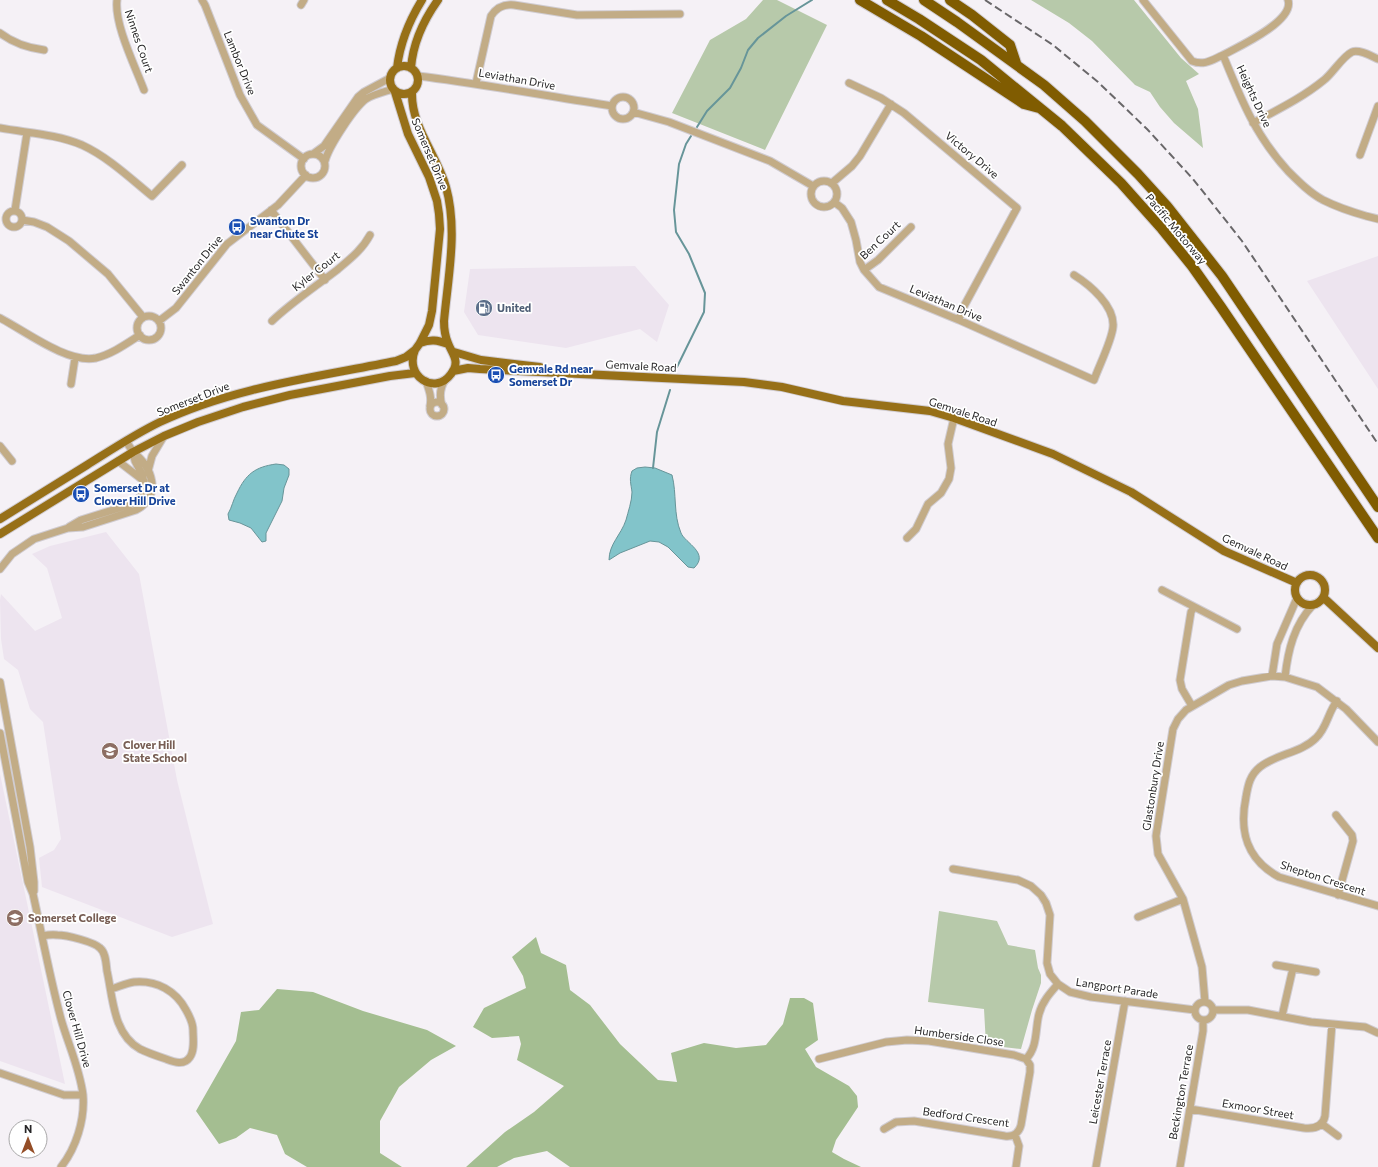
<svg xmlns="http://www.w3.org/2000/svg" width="1378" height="1167" viewBox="0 0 1378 1167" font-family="Commissioner,sans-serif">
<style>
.built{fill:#ede4ef}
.green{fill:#b7c9aa}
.forest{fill:#a4be91}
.water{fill:#82c4ca;stroke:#679599}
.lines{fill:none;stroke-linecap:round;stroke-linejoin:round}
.stream{stroke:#679599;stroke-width:2}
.minor-casing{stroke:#d0ccd1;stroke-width:9}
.major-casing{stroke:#d0ccd1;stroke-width:10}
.highway-casing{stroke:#d0ccd1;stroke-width:12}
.minor{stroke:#c2ac86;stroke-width:7}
.major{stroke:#977018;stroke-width:8}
.highway{stroke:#805c01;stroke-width:10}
.rail{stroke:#696769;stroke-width:2;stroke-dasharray:8 4;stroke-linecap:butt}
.labels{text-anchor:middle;stroke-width:3.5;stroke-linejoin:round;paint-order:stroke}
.street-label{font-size:11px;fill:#272627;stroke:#fff}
.transit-label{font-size:11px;font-weight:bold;fill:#164399;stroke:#fff;text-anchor:start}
.service-label{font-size:11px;font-weight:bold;fill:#4e5e75;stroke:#fff;text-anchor:start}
.education-label{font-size:11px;font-weight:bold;fill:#785e54;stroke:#fff;text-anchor:start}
</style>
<rect width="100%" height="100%" fill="#f5f1f6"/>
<!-- built -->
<path class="built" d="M 1378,256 L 1378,389 L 1307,281 Z
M 635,266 L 669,305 L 657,342 L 640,329 L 566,348 L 478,335 L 464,312 L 470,269 Z
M 106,532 L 139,574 L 177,780 L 213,924 L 172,937 L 42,887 L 39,858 L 54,850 L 61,839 L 43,722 L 30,709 L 18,670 L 4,659 L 1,639 L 0,600 L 1,594 L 35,631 L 62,618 L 47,568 L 32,554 L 50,546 Z
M 0,774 L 65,1084 L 0,1061 Z"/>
<!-- green -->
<path class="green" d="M 763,0 L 777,0 L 827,25 L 765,150 L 672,113 L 710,40 L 746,19 Z
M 1031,0 L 1134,0 L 1181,58 L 1199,74 L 1186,81 L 1198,109 L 1203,148 L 1174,123 L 1160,107 L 1150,92 L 1135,85 L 1092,41 L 1069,23 Z
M 939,911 L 997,921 L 1008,945 L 1035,950 L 1038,968 L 1041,975 L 1041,983 L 1032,1010 L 1021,1049 L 986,1045 L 984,1009 L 928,1002 Z"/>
<!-- forest -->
<path class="forest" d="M 536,937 L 541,953 L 566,965 L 570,990 L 590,1005 L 620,1044 L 658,1080 L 677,1082 L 671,1053 L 704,1043 L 736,1048 L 766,1045 L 783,1024 L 790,998 L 804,998 L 813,1003 L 818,1040 L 805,1049 L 816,1067 L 849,1086 L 857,1096 L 858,1107 L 836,1140 L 832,1152 L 844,1159 L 861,1167 L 570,1167 L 547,1151 L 514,1158 L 497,1167 L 466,1167 L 505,1132 L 534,1112 L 564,1086 L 517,1060 L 521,1044 L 519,1036 L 492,1038 L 473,1027 L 484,1008 L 526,988 L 523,976 L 512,957 Z
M 277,989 L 313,992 L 363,1011 L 427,1030 L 456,1046 L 431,1060 L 399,1087 L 380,1121 L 380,1153 L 402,1167 L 307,1167 L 285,1154 L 277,1135 L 250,1128 L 236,1138 L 219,1144 L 196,1111 L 236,1041 L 241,1012 L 259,1010 Z"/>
<!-- water -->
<path class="water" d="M 276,464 L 284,465 L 289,469 L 289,475 L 284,488 L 282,501 L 266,533 L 266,541 L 262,542 L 251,528 L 240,523 L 229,520 L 228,514 C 232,507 233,500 237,493 C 246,474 255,467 276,464 Z
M 645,467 L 655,468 L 672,475 C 677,494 673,514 681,533 C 685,543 710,553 694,568 L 688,567 L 668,547 L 659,542 L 650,541 L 620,553 L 609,560 C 609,544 621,535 626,520 C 628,512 632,501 632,492 C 631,484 629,479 632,471 L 637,468 Z"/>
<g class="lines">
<!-- stream -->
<path class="stream" d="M 697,127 L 707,111 L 730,88 L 741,68 L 748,50 L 758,38 L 786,16 L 812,0
M 677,367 L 704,312 L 705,293 L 689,254 L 676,232 L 674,210 L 679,164 L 686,144 L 691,136
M 653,468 L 657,432 L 670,390"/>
<defs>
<path id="minor" d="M 117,0 C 114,24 135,66 144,90
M 202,0 L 205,5 L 240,95 L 257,125 L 304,159
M 1143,0 L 1192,61 C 1204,66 1212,60 1223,55
M 1288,0 C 1295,21 1238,47 1223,55 C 1241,99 1255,135 1288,171 C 1299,182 1310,193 1323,200 C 1337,207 1352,212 1366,216 C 1370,217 1374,218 1378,219
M 301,5 L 304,0
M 0,33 C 13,43 28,48 44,50
M 418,76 C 483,84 547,96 612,106
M 476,83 L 491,16 C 497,7 504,4 514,5 L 577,15 L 680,14
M 849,83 L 881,98 L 904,113 L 1017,208 L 963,308 L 959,320
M612 108a11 11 0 1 1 22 0a11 11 0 1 1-22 0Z
M 633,112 L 669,122 L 770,161 L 813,186
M 1253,123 C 1277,110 1302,98 1324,80 C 1332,74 1343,56 1352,52 C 1359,49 1371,56 1378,59
M 0,128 C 27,133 56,134 82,145 C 108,157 130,178 152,196 L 182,165
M301 166a12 12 0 1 1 24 0a12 12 0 1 1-24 0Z
M 313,154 L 324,146 L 358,97 L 364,92 L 390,78
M 1360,155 L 1378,106
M 325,161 C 329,146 354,108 366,99 C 374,94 384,92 393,89
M811 194a13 13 0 1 1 26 0a13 13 0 1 1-26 0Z
M 832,183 L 852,166 L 860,156 L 891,104
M 834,202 L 842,208 L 851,222 L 856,240 L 860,262 L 864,270 L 879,287 L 959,320 L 1094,380 C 1099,366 1112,340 1113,327 C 1115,306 1090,285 1074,275
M 15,210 L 27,133
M 271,210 L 325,280
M6 219a8 8 0 1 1 16 0a8 8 0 1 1-16 0Z
M 22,220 L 34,222 L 47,227 L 69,241 L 108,274 L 143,317
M 864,270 L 878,260 L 911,227
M137 328a12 12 0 1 1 24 0a12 12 0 1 1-24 0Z
M 0,318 C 25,331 68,364 96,358 C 112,354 126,344 140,335
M 159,321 L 176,308 L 227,244 L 278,205 L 306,175
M 272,321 C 292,302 315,287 337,270 C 350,259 362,250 370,235
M 426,381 C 429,390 432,397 430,406
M 71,384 L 75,358
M430 409a7 7 0 1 1 14 0a7 7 0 1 1-14 0Z
M 442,405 C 439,396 440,388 445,380
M 0,446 L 12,461
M 118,461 L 144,481
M 148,471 L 152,456 L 164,436
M 69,527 L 81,520 L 129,505 L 138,499 L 141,496 L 144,487 L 143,476 L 135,461 L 133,452 L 126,441
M 907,538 L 916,529 L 928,504 L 941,493 L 949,479 L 951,468 L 948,444 L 954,418
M 0,569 L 12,554 L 34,539 L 68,528 L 83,527 L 136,510 C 163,496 152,467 133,452
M 1162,590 L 1237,629
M 1272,676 L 1277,644 L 1297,598
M 1285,677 C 1288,650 1294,625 1313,605
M 0,682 L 30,847 L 34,882 L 34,891
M 1337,701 C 1328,712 1327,728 1316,738 C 1301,753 1276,754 1260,767 C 1250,775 1248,785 1246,797 C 1239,831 1246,859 1279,877 L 1378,906
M 1192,706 L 1182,689 L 1180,680 L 1191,612 L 1194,607
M 0,733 L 28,882 L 33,894 C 42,935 50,978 61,1019 C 68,1044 80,1069 83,1095 C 85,1120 76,1148 61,1167
M 1336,815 L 1352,835 L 1353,841 L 1338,895
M 953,869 L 1018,880 L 1031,886 L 1041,895 L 1046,903 L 1050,915 L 1047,963 L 1050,974 L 1058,984 L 1070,992 L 1091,997 L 1195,1010
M 1138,917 L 1183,899
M 42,936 C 47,935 52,934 57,935 C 67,935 94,942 100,948 C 106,953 106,964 107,971 C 113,998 113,1034 140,1049 C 148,1053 157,1056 166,1059 C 174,1062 184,1066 190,1057 C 195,1050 193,1038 193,1030 C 193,1023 190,1017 186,1010 C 176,991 157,980 134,982 C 127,983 118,987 111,989
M 1276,965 L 1316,972
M1195 1011a9 9 0 1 1 18 0a9 9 0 1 1-18 0Z
M 1205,1002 L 1202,967 L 1183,899 L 1158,854 L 1156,836 L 1173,729 L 1178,719 L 1186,710 L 1229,685 L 1242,681 L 1272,676 L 1285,677 L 1317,687 L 1346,709 L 1378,742
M 1213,1010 L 1248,1010 L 1311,1022 L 1365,1027 L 1378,1033
M 1282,1016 L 1293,968
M 819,1059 L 886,1042 L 907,1040 L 929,1041 L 1014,1055 L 1026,1059
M 1026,1059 C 1038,1047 1035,1029 1039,1014 C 1042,1002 1050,993 1058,984
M 0,1073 L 64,1095 L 83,1095
M 1190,1109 L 1304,1128 C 1314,1129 1323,1127 1325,1116 L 1332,1024
M 1322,1124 L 1338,1136
M 884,1129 L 896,1122 L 914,1121 L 1005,1136 C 1013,1137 1019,1133 1021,1125 L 1030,1072 L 1030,1065 L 1026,1059
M 1015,1135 L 1019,1146 L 1016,1167
M 1096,1167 L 1125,1001
M 1180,1167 L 1203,1031 L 1203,1021"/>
<path id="major" d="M390 80a14 14 0 1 1 28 0a14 14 0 1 1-28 0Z
M 397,68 C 400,43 409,21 422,0
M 411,68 C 413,42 423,21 438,0
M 412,92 C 411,127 437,155 446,187 C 458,230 448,277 444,321 C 444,329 445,336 448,343 C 452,354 461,361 451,374 C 435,396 404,376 415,350
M 420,343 C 431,339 437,340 448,344
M 454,352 L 481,360 L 540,367
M 453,371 L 468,368 L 480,369 L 744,382 L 782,387 L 843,401 L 930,411 L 954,418 L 1053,454 L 1131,492 L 1224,551 L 1297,583
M 0,519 C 29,501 58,483 87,465 C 111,450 135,434 160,422 C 234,387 317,377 396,361 L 406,357 L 415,350 L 420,343 L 429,325 L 432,311 L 440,229 L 439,214 L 437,201 L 429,177 L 408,134 L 395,92
M 0,534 L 133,452 L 164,436 L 198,422 L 243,407 L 290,395 L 390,376 L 415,373
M1295 590a15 15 0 1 1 30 0a15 15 0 1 1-30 0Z
M 1324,598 L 1378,648"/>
<path id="highway" d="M 860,0 L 921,36 L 1024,104 L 1039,108
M 887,0 L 919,19 L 981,60 L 1062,126 L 1121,183 L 1162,229 L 1192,266 L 1221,307 L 1378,538
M 924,0 L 957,22 L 1044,85 L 1085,121 L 1138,174 L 1167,206 L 1222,276 L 1378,507
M 950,0 L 972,15 L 1010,45 L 1016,63"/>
</defs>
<!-- minor casing -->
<use href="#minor" class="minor-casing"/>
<!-- major casing -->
<use href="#major" class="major-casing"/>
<!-- highway casing -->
<use href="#highway" class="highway-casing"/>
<!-- minor -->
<use href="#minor" class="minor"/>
<!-- major -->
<use href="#major" class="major"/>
<!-- highway -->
<use href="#highway" class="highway"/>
<!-- rail -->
<path class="rail" d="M 985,0 L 1053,45 L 1098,82 L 1147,129 L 1193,179 L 1242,241 L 1378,444"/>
</g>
<!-- icons -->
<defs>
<symbol id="bus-disc" viewBox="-11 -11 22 22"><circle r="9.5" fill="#1a4fb4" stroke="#fff"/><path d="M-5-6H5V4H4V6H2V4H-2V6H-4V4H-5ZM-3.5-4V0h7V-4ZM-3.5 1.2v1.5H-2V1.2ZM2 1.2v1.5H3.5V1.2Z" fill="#fff"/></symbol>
<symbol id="fuel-disc" viewBox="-11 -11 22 22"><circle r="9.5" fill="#5c6f8a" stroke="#fff"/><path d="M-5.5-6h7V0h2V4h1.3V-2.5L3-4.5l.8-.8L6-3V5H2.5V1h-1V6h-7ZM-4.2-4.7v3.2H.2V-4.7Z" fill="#fff"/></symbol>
<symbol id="school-disc" viewBox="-11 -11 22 22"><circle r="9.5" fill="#8d6e63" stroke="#fff"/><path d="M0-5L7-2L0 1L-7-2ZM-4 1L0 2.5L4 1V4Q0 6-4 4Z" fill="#fff"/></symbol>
</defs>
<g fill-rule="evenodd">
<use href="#bus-disc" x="227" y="217" width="20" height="20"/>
<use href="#fuel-disc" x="474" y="298" width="20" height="20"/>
<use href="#bus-disc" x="486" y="365" width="20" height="20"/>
<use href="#bus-disc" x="71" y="484" width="20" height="20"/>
<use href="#school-disc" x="100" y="741" width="20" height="20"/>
<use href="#school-disc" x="5" y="908" width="20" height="20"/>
</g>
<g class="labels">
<!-- street labels -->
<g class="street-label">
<text transform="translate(139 41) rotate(71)" y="4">Ninnes Court</text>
<text transform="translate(240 63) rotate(68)" y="4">Lambor Drive</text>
<text transform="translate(517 79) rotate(10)" y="4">Leviathan Drive</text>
<text transform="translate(1254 96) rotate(65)" y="4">Heights Drive</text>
<text transform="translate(430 154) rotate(67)" y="4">Somerset Drive</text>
<text transform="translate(972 155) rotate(40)" y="4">Victory Drive</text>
<text transform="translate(1176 229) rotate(50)" y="4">Pacific Motorway</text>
<text transform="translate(880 240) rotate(-43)" y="4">Ben Court</text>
<text transform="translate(197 265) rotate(-51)" y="4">Swanton Drive</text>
<text transform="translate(316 271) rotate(-38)" y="4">Kyler Court</text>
<text transform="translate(946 303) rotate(23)" y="4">Leviathan Drive</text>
<text transform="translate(641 366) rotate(3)" y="4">Gemvale Road</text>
<text transform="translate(193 399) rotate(-21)" y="4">Somerset Drive</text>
<text transform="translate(963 412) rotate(18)" y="4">Gemvale Road</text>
<text transform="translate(1255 552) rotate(25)" y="4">Gemvale Road</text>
<text transform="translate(1153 786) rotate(-81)" y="4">Glastonbury Drive</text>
<text transform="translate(1323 878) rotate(18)" y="4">Shepton Crescent</text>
<text transform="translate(1117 988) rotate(9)" y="4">Langport Parade</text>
<text transform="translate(77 1029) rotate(74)" y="4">Clover Hill Drive</text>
<text transform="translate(959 1036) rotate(8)" y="4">Humberside Close</text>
<text transform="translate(1100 1082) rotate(-80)" y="4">Leicester Terrace</text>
<text transform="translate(1181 1092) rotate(-80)" y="4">Beckington Terrace</text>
<text transform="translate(1258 1109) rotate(10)" y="4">Exmoor Street</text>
<text transform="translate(966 1117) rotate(8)" y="4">Bedford Crescent</text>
</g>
<!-- transit labels -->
<g class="transit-label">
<text x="250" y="225">Swanton Dr<tspan x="250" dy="13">near Chute St</tspan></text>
<text x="509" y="373">Gemvale Rd near<tspan x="509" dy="13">Somerset Dr</tspan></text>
<text x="94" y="492">Somerset Dr at<tspan x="94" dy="13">Clover Hill Drive</tspan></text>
</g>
<!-- service labels -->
<g class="service-label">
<text x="497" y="312">United</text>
</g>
<!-- education labels -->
<g class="education-label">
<text x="123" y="749">Clover Hill<tspan x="123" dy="13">State School</tspan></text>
<text x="28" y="922">Somerset College</text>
</g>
</g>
<!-- north arrow -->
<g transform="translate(28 1139)"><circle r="19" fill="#ffffff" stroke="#a9a8a9"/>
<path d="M0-3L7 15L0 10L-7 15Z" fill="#944d27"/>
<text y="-6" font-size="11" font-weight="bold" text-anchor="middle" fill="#272627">N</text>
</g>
</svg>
